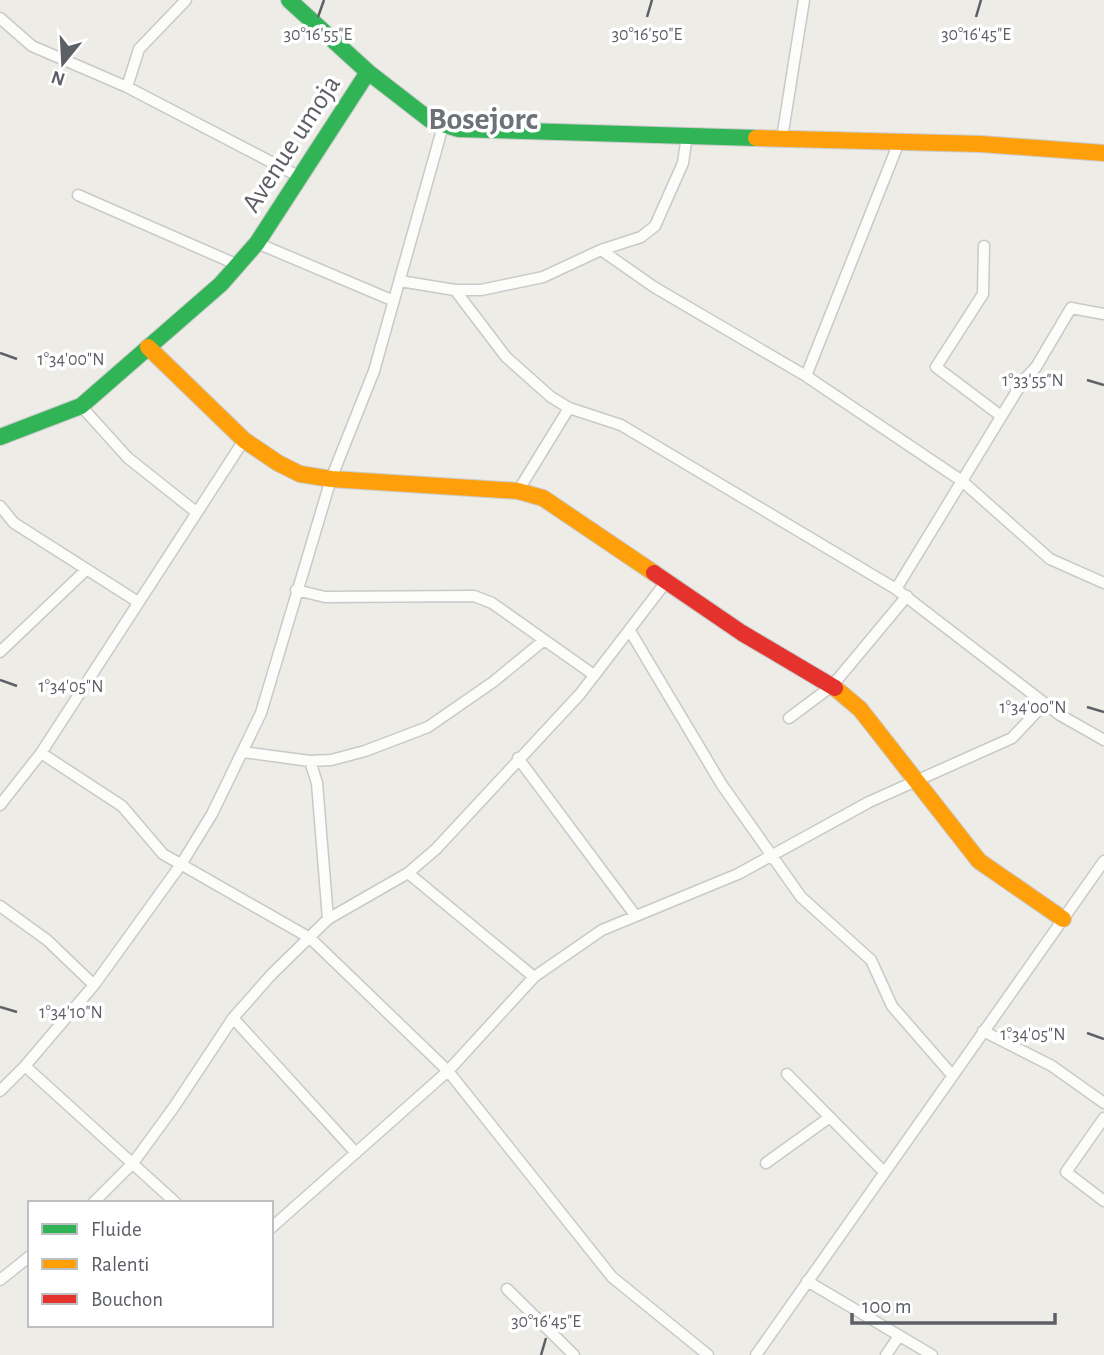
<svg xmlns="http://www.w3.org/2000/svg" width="1104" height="1355" viewBox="0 0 1104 1355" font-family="'Alegreya Sans',sans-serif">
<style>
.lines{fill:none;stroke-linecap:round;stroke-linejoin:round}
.street-casing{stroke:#c9c9c8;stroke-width:13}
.fast-casing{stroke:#c9cac9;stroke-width:18}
.slow-casing{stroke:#c9cac9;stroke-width:18}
.jam-casing{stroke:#c9cac9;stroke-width:18}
.street{stroke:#fcfcfb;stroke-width:10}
.fast{stroke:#30b455;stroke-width:16}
.slow{stroke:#ff9f0a;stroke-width:16}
.jam{stroke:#e5322d;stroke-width:16}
.ticks{fill:none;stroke:#5c6066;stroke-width:2.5}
.labels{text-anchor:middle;stroke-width:7;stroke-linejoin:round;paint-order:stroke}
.street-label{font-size:28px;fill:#5c6066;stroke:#fff}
.quarter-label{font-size:32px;font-weight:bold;fill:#6d7278;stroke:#fff}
.ticks-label{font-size:18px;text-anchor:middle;fill:#5c6066;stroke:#fff;stroke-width:7;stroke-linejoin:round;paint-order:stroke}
</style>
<rect width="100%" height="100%" fill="#edece7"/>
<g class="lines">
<defs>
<path id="street" d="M 0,18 L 32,46 L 127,87 L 300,177
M 127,87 L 139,49 L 186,0
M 782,138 L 804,0
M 78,195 L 238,265
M 257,243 L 394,301
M 984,246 L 983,294 L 936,367 L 1001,416
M 601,250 L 654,287 L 806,376 L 962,481 L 1050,559 L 1104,583
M 400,281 L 455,290 L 481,290 L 543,277 L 601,250 L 641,237 L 655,226 L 683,163 L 687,135
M 455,290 L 506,357 L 551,397 L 569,408 L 621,425 L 896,589 L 1060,715 L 1104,740
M 806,376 L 899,142
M 81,406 L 128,458 L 196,512
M 518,491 L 569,408
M 0,506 L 14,523 L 138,602
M 896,589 L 1023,381 L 1036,367 L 1071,308 L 1104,314
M 296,590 L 325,597 L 474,596 L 492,603 L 594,675
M 630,631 L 722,785 L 801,897 L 871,960 L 892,1006 L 952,1075
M 0,652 L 86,570
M 789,718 L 832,686 L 907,596
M 243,752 L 310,761 L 331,760 L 365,751 L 428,727 L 493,682 L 543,641
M 41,753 L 122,806 L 163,854 L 310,938 L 448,1071 L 612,1277 L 708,1355
M 518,758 L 635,915
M 310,761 L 317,783 L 328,919
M 0,805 L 41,753 L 244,440
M 408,873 L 534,977
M 0,906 L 47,940 L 94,985
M 233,1018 L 356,1153
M 983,1031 L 1052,1066 L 1104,1103
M 25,1066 L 176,1203
M 787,1074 L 884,1172
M 0,1091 L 25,1066 L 94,985 L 182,863 L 212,814 L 261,713 L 331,479 L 374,371 L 443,126
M 1104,1118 L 1066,1172 L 1104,1201
M 766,1163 L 830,1117
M 93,1203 L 133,1163 L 174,1107 L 233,1018 L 271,975 L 328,919 L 408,873 L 436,849 L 580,694 L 666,582
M 271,1228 L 448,1071 L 534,977 L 602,930 L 738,874 L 869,802 L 1012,738 L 1045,703
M 0,1280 L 30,1256
M 807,1281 L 932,1355
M 507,1289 L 574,1355
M 756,1355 L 1104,861
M 886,1355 L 899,1336"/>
<path id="fast" d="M 289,0 L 368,72 L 430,120 L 458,129 L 756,138
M 0,437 L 81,406 L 221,284 L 257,243 L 368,72"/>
<path id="slow" d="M 756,138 L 981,144 L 1104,153
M 148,347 L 244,440 L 278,463 L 300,474 L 331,479 L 518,491 L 543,498 L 654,573
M 835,688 L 860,709 L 979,861 L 1063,919"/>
<path id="jam" d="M 654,573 L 742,633 L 835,688"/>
</defs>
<!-- street casing -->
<use href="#street" class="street-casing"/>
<!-- fast casing -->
<use href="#fast" class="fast-casing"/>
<!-- slow casing -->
<use href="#slow" class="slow-casing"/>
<!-- jam casing -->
<use href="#jam" class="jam-casing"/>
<!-- street -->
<use href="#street" class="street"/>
<!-- fast -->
<use href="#fast" class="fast"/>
<!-- slow -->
<use href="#slow" class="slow"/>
<!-- jam -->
<use href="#jam" class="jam"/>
</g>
<!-- ticks -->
<path class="ticks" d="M 318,17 L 324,0M 647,17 L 652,0M 976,17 L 981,0M 0,353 L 17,359M 1087,380 L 1104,385M 0,680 L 17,686M 1087,707 L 1104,712M 0,1007 L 17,1012M 1087,1033 L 1104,1039M 541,1355 L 546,1338"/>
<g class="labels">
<!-- street labels -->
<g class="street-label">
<text transform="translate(290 143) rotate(-57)" y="10">Avenue umoja</text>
</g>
<!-- quarter labels -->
<g class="quarter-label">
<text x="483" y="129">Bosejorc</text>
</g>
</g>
<g class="ticks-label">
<text x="318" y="40">30°16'55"E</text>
<text x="647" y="40">30°16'50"E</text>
<text x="976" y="40">30°16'45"E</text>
<text x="71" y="365">1°34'00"N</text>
<text x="1033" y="386">1°33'55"N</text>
<text x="71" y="692">1°34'05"N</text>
<text x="1033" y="713">1°34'00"N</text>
<text x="71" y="1018">1°34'10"N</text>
<text x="1033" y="1040">1°34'05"N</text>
<text x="546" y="1327">30°16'45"E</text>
</g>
<!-- legend -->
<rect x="28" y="1201" width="245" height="126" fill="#ffffff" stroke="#bebfc2" stroke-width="2"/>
<rect x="42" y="1224" width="35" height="10" fill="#30b455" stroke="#bebfc2" stroke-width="2"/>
<text x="91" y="1236" font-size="21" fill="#5c6066">Fluide</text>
<rect x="42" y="1259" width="35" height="10" fill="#ff9f0a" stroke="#bebfc2" stroke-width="2"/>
<text x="91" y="1271" font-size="21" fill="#5c6066">Ralenti</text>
<rect x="42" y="1294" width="35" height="10" fill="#e5322d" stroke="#bebfc2" stroke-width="2"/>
<text x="91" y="1306" font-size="21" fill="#5c6066">Bouchon</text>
<!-- north arrow -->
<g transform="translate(63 63) rotate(198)" stroke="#ffffff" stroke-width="5" paint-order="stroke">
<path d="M0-5L12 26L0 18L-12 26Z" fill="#5c6066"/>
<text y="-10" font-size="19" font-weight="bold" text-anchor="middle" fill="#5c6066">N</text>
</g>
<!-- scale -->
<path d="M852 1313v10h203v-10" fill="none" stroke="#5c6066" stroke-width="3.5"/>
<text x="862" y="1313" font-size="21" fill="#5c6066" stroke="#ffffff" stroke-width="5" paint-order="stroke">100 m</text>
</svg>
